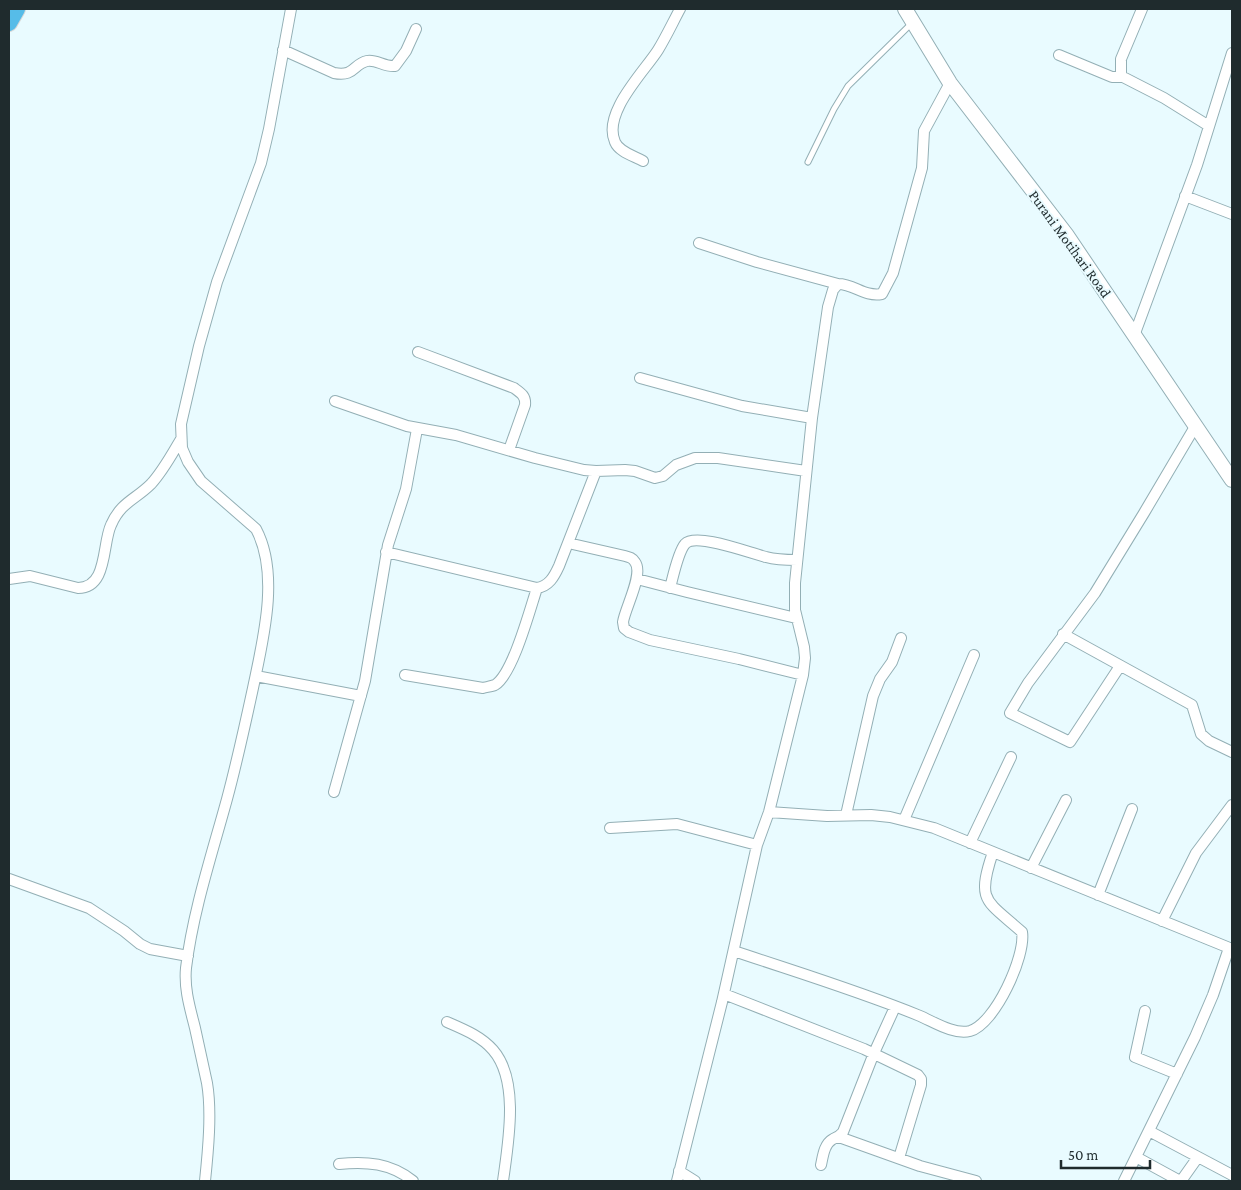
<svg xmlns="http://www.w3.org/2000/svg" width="1241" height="1190" viewBox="0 0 1241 1190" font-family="'Crimson Pro',serif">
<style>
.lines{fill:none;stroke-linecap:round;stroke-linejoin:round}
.service-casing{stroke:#93afb5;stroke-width:7}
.minor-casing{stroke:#93afb5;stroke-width:12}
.secondary-casing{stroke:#93afb5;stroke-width:16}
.trunk-casing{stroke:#d7d9d9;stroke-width:18}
.service{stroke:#fff;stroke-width:5}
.minor{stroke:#fff;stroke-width:10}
.secondary{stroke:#fff;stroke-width:14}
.trunk{stroke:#56bce8;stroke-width:16}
.labels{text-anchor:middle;stroke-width:4;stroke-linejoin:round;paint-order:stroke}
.street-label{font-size:15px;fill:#1f2b2d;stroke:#e9fbff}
</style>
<rect width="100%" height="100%" fill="#e9fbff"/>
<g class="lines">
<defs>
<path id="service" d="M 808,162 L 834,109 L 848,86 L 913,22"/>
<path id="minor" d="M 1142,9 L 1121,59 L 1121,74 L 1123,77 L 1164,98 L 1209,126
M 283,50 L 334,73 C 355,77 353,64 367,61 C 376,59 384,67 395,66 L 406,51 L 416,29
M 1059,55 L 1112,77 L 1123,77
M 643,161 C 634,156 619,152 615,142 C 602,113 644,72 658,50 C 666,37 673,22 680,9
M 1185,196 L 1232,214
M 699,243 L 757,262 L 838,284
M 1134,336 L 1197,165 L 1232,53
M 418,352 L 514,388 C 521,393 526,396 525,405 L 509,450
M 640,378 L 742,406 L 812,418
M 335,401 L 407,426 L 456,435 L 535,458 L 584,470 L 596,471 L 625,470 L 635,471 L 655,478 L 663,476 L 676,465 L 695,458 L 718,458 L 806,471
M 568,543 L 625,556 C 629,557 633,558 635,562 C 644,574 625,608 623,622 L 624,628 L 629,632 L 650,640 L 739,659 L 803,675
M 386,552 L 537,588 C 549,586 554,577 559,566 L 596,471
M 9,579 L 30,576 L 78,588 C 108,588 102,544 111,525 C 121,502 135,500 151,484 C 163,471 172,454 181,439
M 637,579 L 687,592 L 796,618
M 670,588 C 673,577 678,552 685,544 C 696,532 752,554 766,557 C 777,560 787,560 797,560
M 1063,634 L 1192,705 L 1201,734 L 1209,741 L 1232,752
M 1120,666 L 1070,742 L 1010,713 L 1028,683 L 1095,593 L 1144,513 L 1196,425
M 405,675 L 483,688 C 487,687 492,686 495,685 C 513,674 530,609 537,588
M 256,676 L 361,696
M 334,792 L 365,681 L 388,545 L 406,489 L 417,429
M 769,812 L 827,816 L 871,815 L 890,817 L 934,828 L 1232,949
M 846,815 L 873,696 L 880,679 L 892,662 L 901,638
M 904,820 L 974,655
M 610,828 L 677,824 L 757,845
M 970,843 L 1011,757
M 1031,868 L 1066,800
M 9,879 L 89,908 L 124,931 L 140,944 L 150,949 L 188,956
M 1098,895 L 1132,809
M 1162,921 L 1196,853 L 1232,805
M 734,951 C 796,972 859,991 920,1016 C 934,1022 954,1035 970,1031 C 995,1024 1026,956 1022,932 C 986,900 976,902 993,852
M 724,994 L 864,1049 L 918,1075 L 921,1079 L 921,1085 L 899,1158
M 1145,1011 L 1135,1057 L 1177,1074
M 447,1022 C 463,1029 481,1036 493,1050 C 520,1081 508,1144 503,1181
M 1149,1131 L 1232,1175
M 839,1137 L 920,1166 L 976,1181
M 1136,1157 L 1180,1181
M 339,1164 C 366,1161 391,1163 413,1181
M 821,1165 C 823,1156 824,1144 833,1139 C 838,1137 840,1136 843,1132 L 874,1053 L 895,1007
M 679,1171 L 695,1181
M 205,1181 C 208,1152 212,1112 207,1083 C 203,1064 199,1046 195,1028 C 190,1008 184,989 186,968 C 193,911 212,854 227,799 C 237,762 245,725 253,688 C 263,640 280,574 256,529 L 201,481 L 188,462 L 182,448 L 181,424 L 199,346 L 217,282 L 261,163 L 269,129 L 291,9
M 677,1181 L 722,1002 L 757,845 L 769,812 L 803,675 L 805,658 L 804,647 L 795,610 L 795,583 L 812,418 L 828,307 L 833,290 L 838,284 C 855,284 863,297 882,294 L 893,273 L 922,168 L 924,131 L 950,83
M 1124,1181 L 1195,1037 L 1213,995 L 1229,948
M 1181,1181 L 1198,1157"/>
<path id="secondary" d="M 905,9 L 950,83 L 1066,234 L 1232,480"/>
<path id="trunk" d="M 9,23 L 17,9"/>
</defs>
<!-- service casing -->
<use href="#service" class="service-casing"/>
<!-- minor casing -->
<use href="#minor" class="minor-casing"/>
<!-- secondary casing -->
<use href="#secondary" class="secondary-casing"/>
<!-- trunk casing -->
<use href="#trunk" class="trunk-casing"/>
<!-- service -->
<use href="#service" class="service"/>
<!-- minor -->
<use href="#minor" class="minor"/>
<!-- secondary -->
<use href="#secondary" class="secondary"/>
<!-- trunk -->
<use href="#trunk" class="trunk"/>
</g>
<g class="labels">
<!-- street labels -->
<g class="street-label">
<text transform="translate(1070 244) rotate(54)" y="5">Purani Motihari Road</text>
</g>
</g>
<!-- border -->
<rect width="1241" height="1190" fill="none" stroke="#1f2b2d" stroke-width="20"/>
<!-- scale -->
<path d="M1061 1160v8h89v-8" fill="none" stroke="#1f2b2d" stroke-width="2.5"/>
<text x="1068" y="1160" font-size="15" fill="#1f2b2d" stroke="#e9fbff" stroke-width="4" paint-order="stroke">50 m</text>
</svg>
